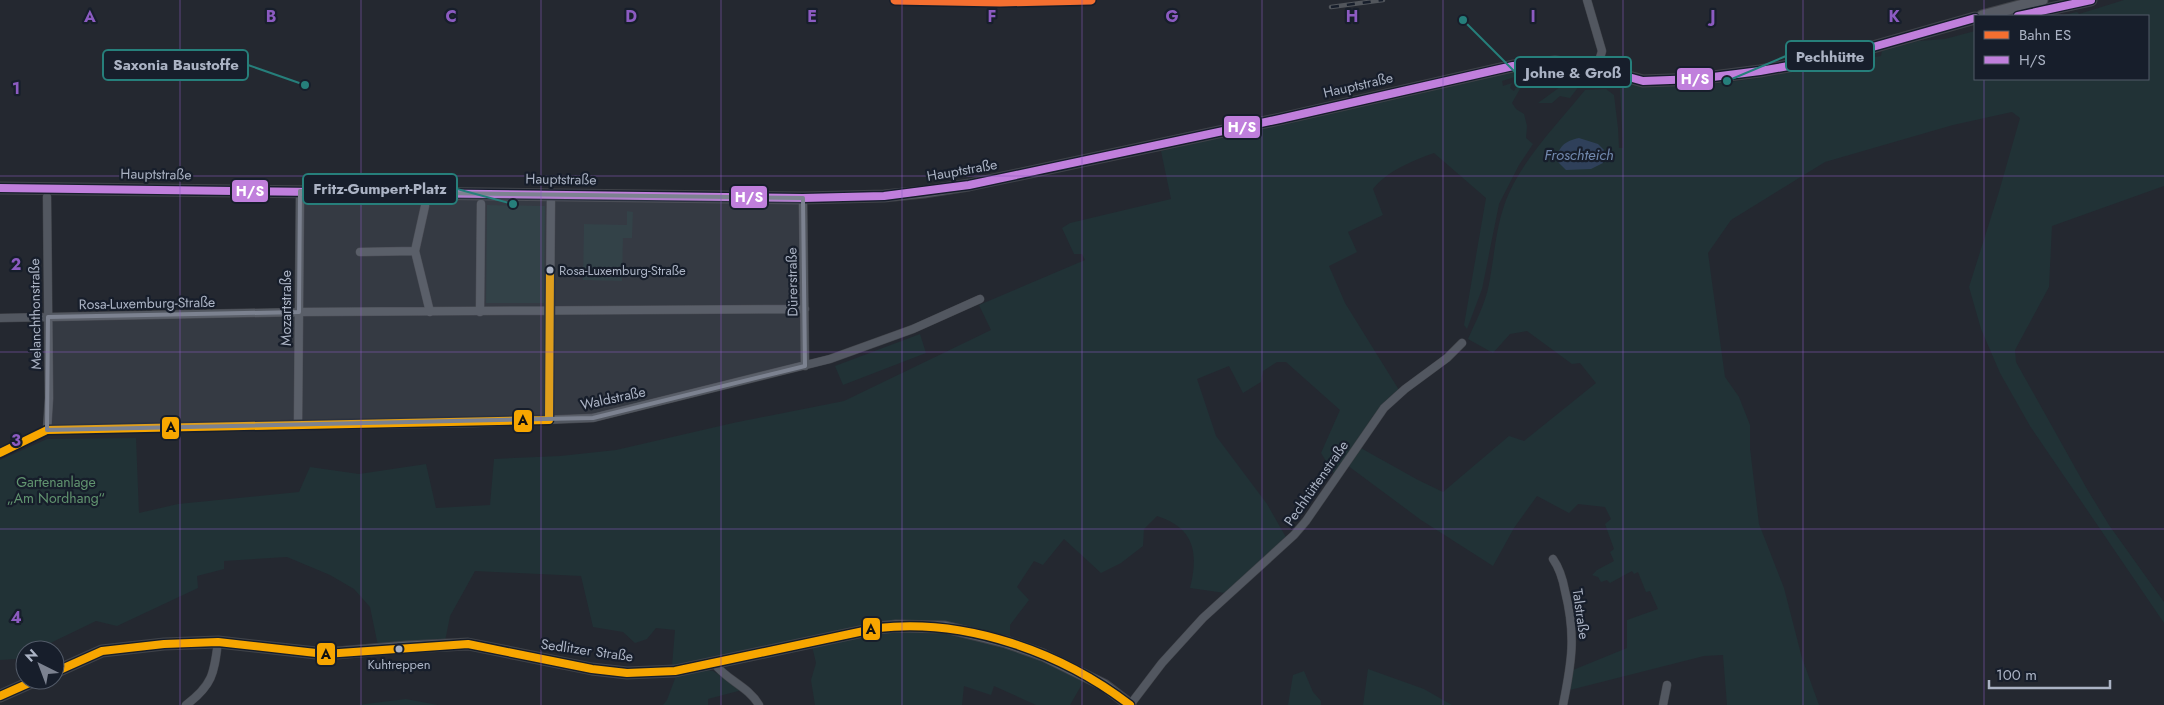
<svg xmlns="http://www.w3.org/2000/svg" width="2164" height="705" viewBox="0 0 2164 705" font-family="Jost,sans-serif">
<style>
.green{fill:#213236}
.water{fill:#2f405a}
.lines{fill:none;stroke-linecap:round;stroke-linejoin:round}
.street-casing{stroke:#404349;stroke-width:9}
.secondary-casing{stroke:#404349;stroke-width:13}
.street{stroke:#525760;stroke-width:8}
.secondary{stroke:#575b64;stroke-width:11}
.rail-casing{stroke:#52565c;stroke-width:4.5}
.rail{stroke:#171e2b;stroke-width:2.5;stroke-dasharray:8;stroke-linecap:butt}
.bus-1-casing{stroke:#171e2b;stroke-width:11}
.bus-2-casing{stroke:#171e2b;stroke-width:11}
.bus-1{stroke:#c07fdc;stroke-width:8}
.bus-2{stroke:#f7a600;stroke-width:8}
.rail-1-casing{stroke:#171e2b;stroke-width:12}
.rail-1{stroke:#f46f30;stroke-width:9}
.marked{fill:#7c8290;fill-opacity:0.2;stroke:#7c8290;stroke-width:4;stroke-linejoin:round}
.grid{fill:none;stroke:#8c5bc1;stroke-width:1;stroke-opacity:0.55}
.bus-dot{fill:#abb3c4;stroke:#171e2b;stroke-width:2}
.labels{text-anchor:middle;stroke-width:4.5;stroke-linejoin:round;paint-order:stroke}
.bus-label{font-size:13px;fill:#abb3c4;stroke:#171e2b;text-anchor:start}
.street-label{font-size:14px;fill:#abb3c4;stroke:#171e2b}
.park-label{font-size:14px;fill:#629570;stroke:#171e2b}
.water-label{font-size:15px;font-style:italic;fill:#7289ae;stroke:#171e2b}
.grid-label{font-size:16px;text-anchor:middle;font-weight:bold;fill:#8c5bc1;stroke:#171e2b;stroke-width:4.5;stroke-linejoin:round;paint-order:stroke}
.leader{fill:none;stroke:#267f7b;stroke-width:2}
.callout-dot{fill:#267f7b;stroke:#171e2b;stroke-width:2}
.callout{fill:#171e2b;stroke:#267f7b;stroke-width:2}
.callout-label{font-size:15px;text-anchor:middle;font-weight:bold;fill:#abb3c4}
.line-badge{stroke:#171e2b;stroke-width:2}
.badge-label{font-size:14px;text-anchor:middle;font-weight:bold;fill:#fff}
.pale-badge-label{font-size:14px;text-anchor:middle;font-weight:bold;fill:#111}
</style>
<rect width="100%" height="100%" fill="#242830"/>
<!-- green -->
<path class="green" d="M 2124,0 L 2164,0 L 2164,186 L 2052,226 L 2049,287 L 2015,350 L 2016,362 L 2087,489 L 2109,525 L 2164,602 L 2164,623 L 2030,426 L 2000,373 L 1981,329 L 1969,287 L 1998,195 L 2020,118 L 2012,112 L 1953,125 L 1825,162 L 1731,220 L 1708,253 L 1725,377 L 1739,397 L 1750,425 L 1750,448 L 1759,524 L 1784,588 L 1802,658 L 1819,705 L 1727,705 L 1723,655 L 1704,656 L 1570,690 L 1573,670 L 1627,648 L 1627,620 L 1658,609 L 1650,591 L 1646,592 L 1638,572 L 1634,574 L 1632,571 L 1610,583 L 1607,580 L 1601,582 L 1598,577 L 1592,575 L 1597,570 L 1614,561 L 1610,552 L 1614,549 L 1605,524 L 1611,519 L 1605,507 L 1578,504 L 1569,513 L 1537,496 L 1514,528 L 1493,566 L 1421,520 L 1347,465 L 1359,447 L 1418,480 L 1443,492 L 1509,436 L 1524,441 L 1596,383 L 1580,363 L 1572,364 L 1527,331 L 1510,334 L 1493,353 L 1468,339 C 1475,323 1484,306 1488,289 C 1494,261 1495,232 1504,206 C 1518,163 1558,124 1585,90 L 1606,89 L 1614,95 L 1618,128 L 1619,148 L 1623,148 L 1620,89 L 1625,83 C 1711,95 1796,68 1881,56 L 1882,51 L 1918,41 L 1945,39 L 1975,31 L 1975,79 L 2148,79 L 2148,16 L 2059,16 L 2077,12 L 2079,14 Z
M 1523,69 L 1529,71 L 1528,73 L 1502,81 L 1503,86 L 1512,83 L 1510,88 L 1514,91 L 1517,86 L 1521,87 L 1512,103 L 1516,109 L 1524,114 L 1527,126 L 1526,138 L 1533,144 L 1519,165 L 1499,204 L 1482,289 L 1467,329 L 1464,325 L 1486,198 L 1434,153 C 1412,161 1387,171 1373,189 L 1383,215 L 1348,232 L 1357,252 L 1329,266 L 1345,303 L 1399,390 L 1373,416 L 1335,475 L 1321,453 L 1340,410 L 1286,362 L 1277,362 L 1263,371 L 1261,382 L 1243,393 L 1229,366 L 1197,379 L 1216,436 L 1267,504 L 1287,539 L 1225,593 L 1190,588 C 1199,552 1194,528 1157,516 L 1144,529 L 1143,546 L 1121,563 L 1101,573 L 1064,539 L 1043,565 L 1034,561 L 1017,587 L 1029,600 L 1010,625 L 1010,637 C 972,627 937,620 898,621 L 672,666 L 675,630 L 656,628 L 647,639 L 635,643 L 623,632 L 593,627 L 581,576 L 475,571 L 450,616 L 445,641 L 378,646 L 370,607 L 354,589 L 330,575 L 287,557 L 224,561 L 224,569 L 197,576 L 198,588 L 117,626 L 96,621 L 36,650 L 25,650 L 25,655 L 15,659 L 0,660 L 0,460 L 47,439 L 136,438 L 139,513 L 178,504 L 299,492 L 310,467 L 359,474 L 426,464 L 436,508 L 490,505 L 494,459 L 560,456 L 616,450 L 733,423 L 844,401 L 991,330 L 979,305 L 1085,260 L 1082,254 L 1074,254 L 1062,228 L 1070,223 L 1171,199 L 1161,151 Z
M 1570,72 L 1586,77 L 1570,98 L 1560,96 L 1552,103 L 1538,103 L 1560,87 L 1558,83 L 1567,73 Z
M 487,205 L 545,206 L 544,303 L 486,303 Z
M 627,211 L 633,212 L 632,238 L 623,238 L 622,281 L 583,280 L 584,224 L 627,225 Z
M 920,334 L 926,353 L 843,385 L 835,366 Z
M 945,630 L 1041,657 L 1085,679 L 1070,705 L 1036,705 L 994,686 L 991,695 L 964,686 L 962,705 L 815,705 L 811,680 L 816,663 L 812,646 L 880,631 Z
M 1368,669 L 1424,689 L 1452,705 L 1363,705 Z
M 706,670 L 713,671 L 742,690 L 708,699 L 708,705 L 663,705 L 667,700 L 676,676 Z
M 1304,671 L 1313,692 L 1321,701 L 1321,705 L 1288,705 L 1293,675 Z
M 406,699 L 438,705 L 357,705 Z"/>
<!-- water -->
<path class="water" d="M 1579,138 L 1598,144 L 1604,150 L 1603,163 L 1591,169 L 1566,170 L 1557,161 C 1558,146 1565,141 1579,138 Z"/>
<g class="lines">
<defs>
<path id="street" d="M 1587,0 L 1602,51 L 1597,68
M 803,198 L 805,366
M 425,206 L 415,251 L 430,312
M 360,252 L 415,251
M 480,312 L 481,204
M 0,318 L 299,312 L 805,309
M 549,420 L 551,193
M 298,426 L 300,191
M 47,430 L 49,398 L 47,197
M 0,453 L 47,430 L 472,423 L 593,418 L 830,359 L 913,329 L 980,299
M 1553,559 C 1560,569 1563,580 1565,591 C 1576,635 1572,661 1563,705
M 714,663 C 726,680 748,686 759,705
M 186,705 C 213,685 214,673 218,642
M 1130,705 L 1162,663 L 1203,618 L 1294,535 L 1306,521 L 1384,408 L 1405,389 L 1447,358 L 1462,343
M 1663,705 L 1667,685"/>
<path id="secondary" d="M 1982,16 L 2042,0
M 2018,16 L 2091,0
M 0,188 L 803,198 L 884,196 L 924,192 L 969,185 L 1280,119 L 1513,66 L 1555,62 L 1585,65 L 1643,81 L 1697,79 L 1760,71 L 1834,58 L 1975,18
M 55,672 L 102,651 L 164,644 L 218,642 L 325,654 L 407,647 L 468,644 L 592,669 L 627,673 L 675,671 L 878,628 L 896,626 L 945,627 L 1006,642 L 1043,655 L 1104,685 L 1130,705
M 0,696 L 36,680"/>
</defs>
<!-- street casing -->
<use href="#street" class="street-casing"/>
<!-- secondary casing -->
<use href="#secondary" class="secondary-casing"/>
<!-- street -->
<use href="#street" class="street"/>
<!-- secondary -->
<use href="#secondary" class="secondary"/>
<defs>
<path id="rail" d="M 1331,7 L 1383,0"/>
</defs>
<!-- rail casing -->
<use href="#rail" class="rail-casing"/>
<!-- rail -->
<use href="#rail" class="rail"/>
<defs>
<path id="bus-1" d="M 2018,16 L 2091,0
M 0,188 L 803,198 L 884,196 L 969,185 L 1280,119 L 1513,66 L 1555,62 L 1585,65 L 1643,81 L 1697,79 L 1760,71 L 1834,58 L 1975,18"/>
<path id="bus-2" d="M 0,453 L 47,430 L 549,420 L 550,270
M 55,672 L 102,651 L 164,644 L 218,642 L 325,654 L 468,644 L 592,669 L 627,673 L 675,671 L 878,628 C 966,618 1061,652 1130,705
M 0,696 L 36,680"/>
</defs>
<!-- bus-1 casing -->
<use href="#bus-1" class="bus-1-casing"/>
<!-- bus-2 casing -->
<use href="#bus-2" class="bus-2-casing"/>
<!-- bus-1 -->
<use href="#bus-1" class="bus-1"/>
<!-- bus-2 -->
<use href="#bus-2" class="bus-2"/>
<defs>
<path id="rail-1" d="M 895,0 L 1000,2 L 1091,0"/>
</defs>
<!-- rail-1 casing -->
<use href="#rail-1" class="rail-1-casing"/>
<!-- rail-1 -->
<use href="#rail-1" class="rail-1"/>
</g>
<!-- marked area -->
<path class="marked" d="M 300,191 L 803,198 L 805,366 L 593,418 L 47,430 L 48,317 L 299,312 Z"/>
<!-- grid -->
<path class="grid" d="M 180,0 L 180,705M 361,0 L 361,705M 541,0 L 541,705M 721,0 L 721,705M 902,0 L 902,705M 1082,0 L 1082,705M 1262,0 L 1262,705M 1443,0 L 1443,705M 1623,0 L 1623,705M 1803,0 L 1803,705M 1984,0 L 1984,16M 1984,79 L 1984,705M 0,176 L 2164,176M 0,352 L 2164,352M 0,529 L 2164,529"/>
<!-- markers -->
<g class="bus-dot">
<circle cx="550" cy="270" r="4.5"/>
<circle cx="399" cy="649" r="4.5"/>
</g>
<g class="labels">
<!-- bus labels -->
<g class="bus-label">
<text x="559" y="275">Rosa-Luxemburg-Straße</text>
<text x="399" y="669" text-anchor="middle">Kuhtreppen</text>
</g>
<!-- street labels -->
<g class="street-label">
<text transform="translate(1358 85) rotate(-13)" y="5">Hauptstraße</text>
<text transform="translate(962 170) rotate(-10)" y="5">Hauptstraße</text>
<text transform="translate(156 174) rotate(1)" y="5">Hauptstraße</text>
<text transform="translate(561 179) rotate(1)" y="5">Hauptstraße</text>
<text transform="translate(792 282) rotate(-91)" y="5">Dürerstraße</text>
<text transform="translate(147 303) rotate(-1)" y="5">Rosa-Luxemburg-Straße</text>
<text transform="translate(286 308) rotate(-90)" y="5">Mozartstraße</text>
<text transform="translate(35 314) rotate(-91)" y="5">Melanchthonstraße</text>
<text transform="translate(613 398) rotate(-12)" y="5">Waldstraße</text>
<text transform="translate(1316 483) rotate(-55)" y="5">Pechhüttenstraße</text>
<text transform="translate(1581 614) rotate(82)" y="5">Talstraße</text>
<text transform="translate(587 650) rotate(8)" y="5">Sedlitzer Straße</text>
</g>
<!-- park labels -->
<g class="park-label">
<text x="56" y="487">Gartenanlage<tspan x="56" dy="16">„Am Nordhang“</tspan></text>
</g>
<!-- water labels -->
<g class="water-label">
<text x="1579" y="160">Froschteich</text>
</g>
</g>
<g class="grid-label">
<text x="90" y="22">A</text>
<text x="271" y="22">B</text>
<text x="451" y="22">C</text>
<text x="631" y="22">D</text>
<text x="812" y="22">E</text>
<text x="992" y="22">F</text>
<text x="1172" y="22">G</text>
<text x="1352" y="22">H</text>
<text x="1533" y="22">I</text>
<text x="1713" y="22">J</text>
<text x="1894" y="22">K</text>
<text x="16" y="94">1</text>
<text x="16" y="270">2</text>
<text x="16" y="446">3</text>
<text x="16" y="623">4</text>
</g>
<!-- callouts -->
<path class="leader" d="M1727 81L1786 56M305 85L248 65M1463 20L1515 72M513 204L457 189"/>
<g class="callout-dot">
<circle cx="1727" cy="81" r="5"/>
<circle cx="305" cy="85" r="5"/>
<circle cx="1463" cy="20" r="5"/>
<circle cx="513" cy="204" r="5"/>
</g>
<g class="callout">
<rect x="1786" y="41" width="88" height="30" rx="5"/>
<rect x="103" y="50" width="145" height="30" rx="5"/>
<rect x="1515" y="57" width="116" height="30" rx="5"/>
<rect x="303" y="174" width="154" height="30" rx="5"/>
</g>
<g class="callout-label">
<text x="1830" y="62">Pechhütte</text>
<text x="176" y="70">Saxonia Baustoffe</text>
<text x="1573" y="78">Johne &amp; Groß</text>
<text x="380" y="194">Fritz-Gumpert-Platz</text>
</g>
<g class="line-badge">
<rect x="1676" y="67" width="38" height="24" rx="5" fill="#c07fdc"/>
<rect x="1223" y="115" width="38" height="24" rx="5" fill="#c07fdc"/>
<rect x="231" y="179" width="38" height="24" rx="5" fill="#c07fdc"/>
<rect x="730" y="185" width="38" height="24" rx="5" fill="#c07fdc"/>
<rect x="513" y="409" width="20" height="24" rx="5" fill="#f7a600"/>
<rect x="161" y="416" width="19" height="24" rx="5" fill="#f7a600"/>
<rect x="862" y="617" width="19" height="24" rx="5" fill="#f7a600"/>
<rect x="316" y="642" width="20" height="24" rx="5" fill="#f7a600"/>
</g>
<g class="badge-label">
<text x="1695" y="84">H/S</text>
<text x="1242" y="132">H/S</text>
<text x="250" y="196">H/S</text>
<text x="749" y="202">H/S</text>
</g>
<g class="pale-badge-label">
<text x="523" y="425">A</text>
<text x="171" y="432">A</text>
<text x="871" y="634">A</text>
<text x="326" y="659">A</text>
</g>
<!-- legend -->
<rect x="1974" y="15" width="175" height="65" fill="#171e2b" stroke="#525a68"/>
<rect x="1984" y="31" width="25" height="8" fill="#f46f30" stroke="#525a68"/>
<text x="2019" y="40" font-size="15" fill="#abb3c4">Bahn ES</text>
<rect x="1984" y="56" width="25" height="8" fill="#c07fdc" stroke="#525a68"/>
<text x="2019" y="65" font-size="15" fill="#abb3c4">H/S</text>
<!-- north arrow -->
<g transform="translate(40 665) rotate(318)"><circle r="24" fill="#171e2b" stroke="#525a68"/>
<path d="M0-4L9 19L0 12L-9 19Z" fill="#7c8290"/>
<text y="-8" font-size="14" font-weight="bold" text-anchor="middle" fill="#abb3c4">N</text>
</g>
<!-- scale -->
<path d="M1989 680v8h121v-8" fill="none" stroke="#abb3c4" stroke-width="2.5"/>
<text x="1996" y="680" font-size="15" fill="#abb3c4" stroke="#171e2b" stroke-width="4" paint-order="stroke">100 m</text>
</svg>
